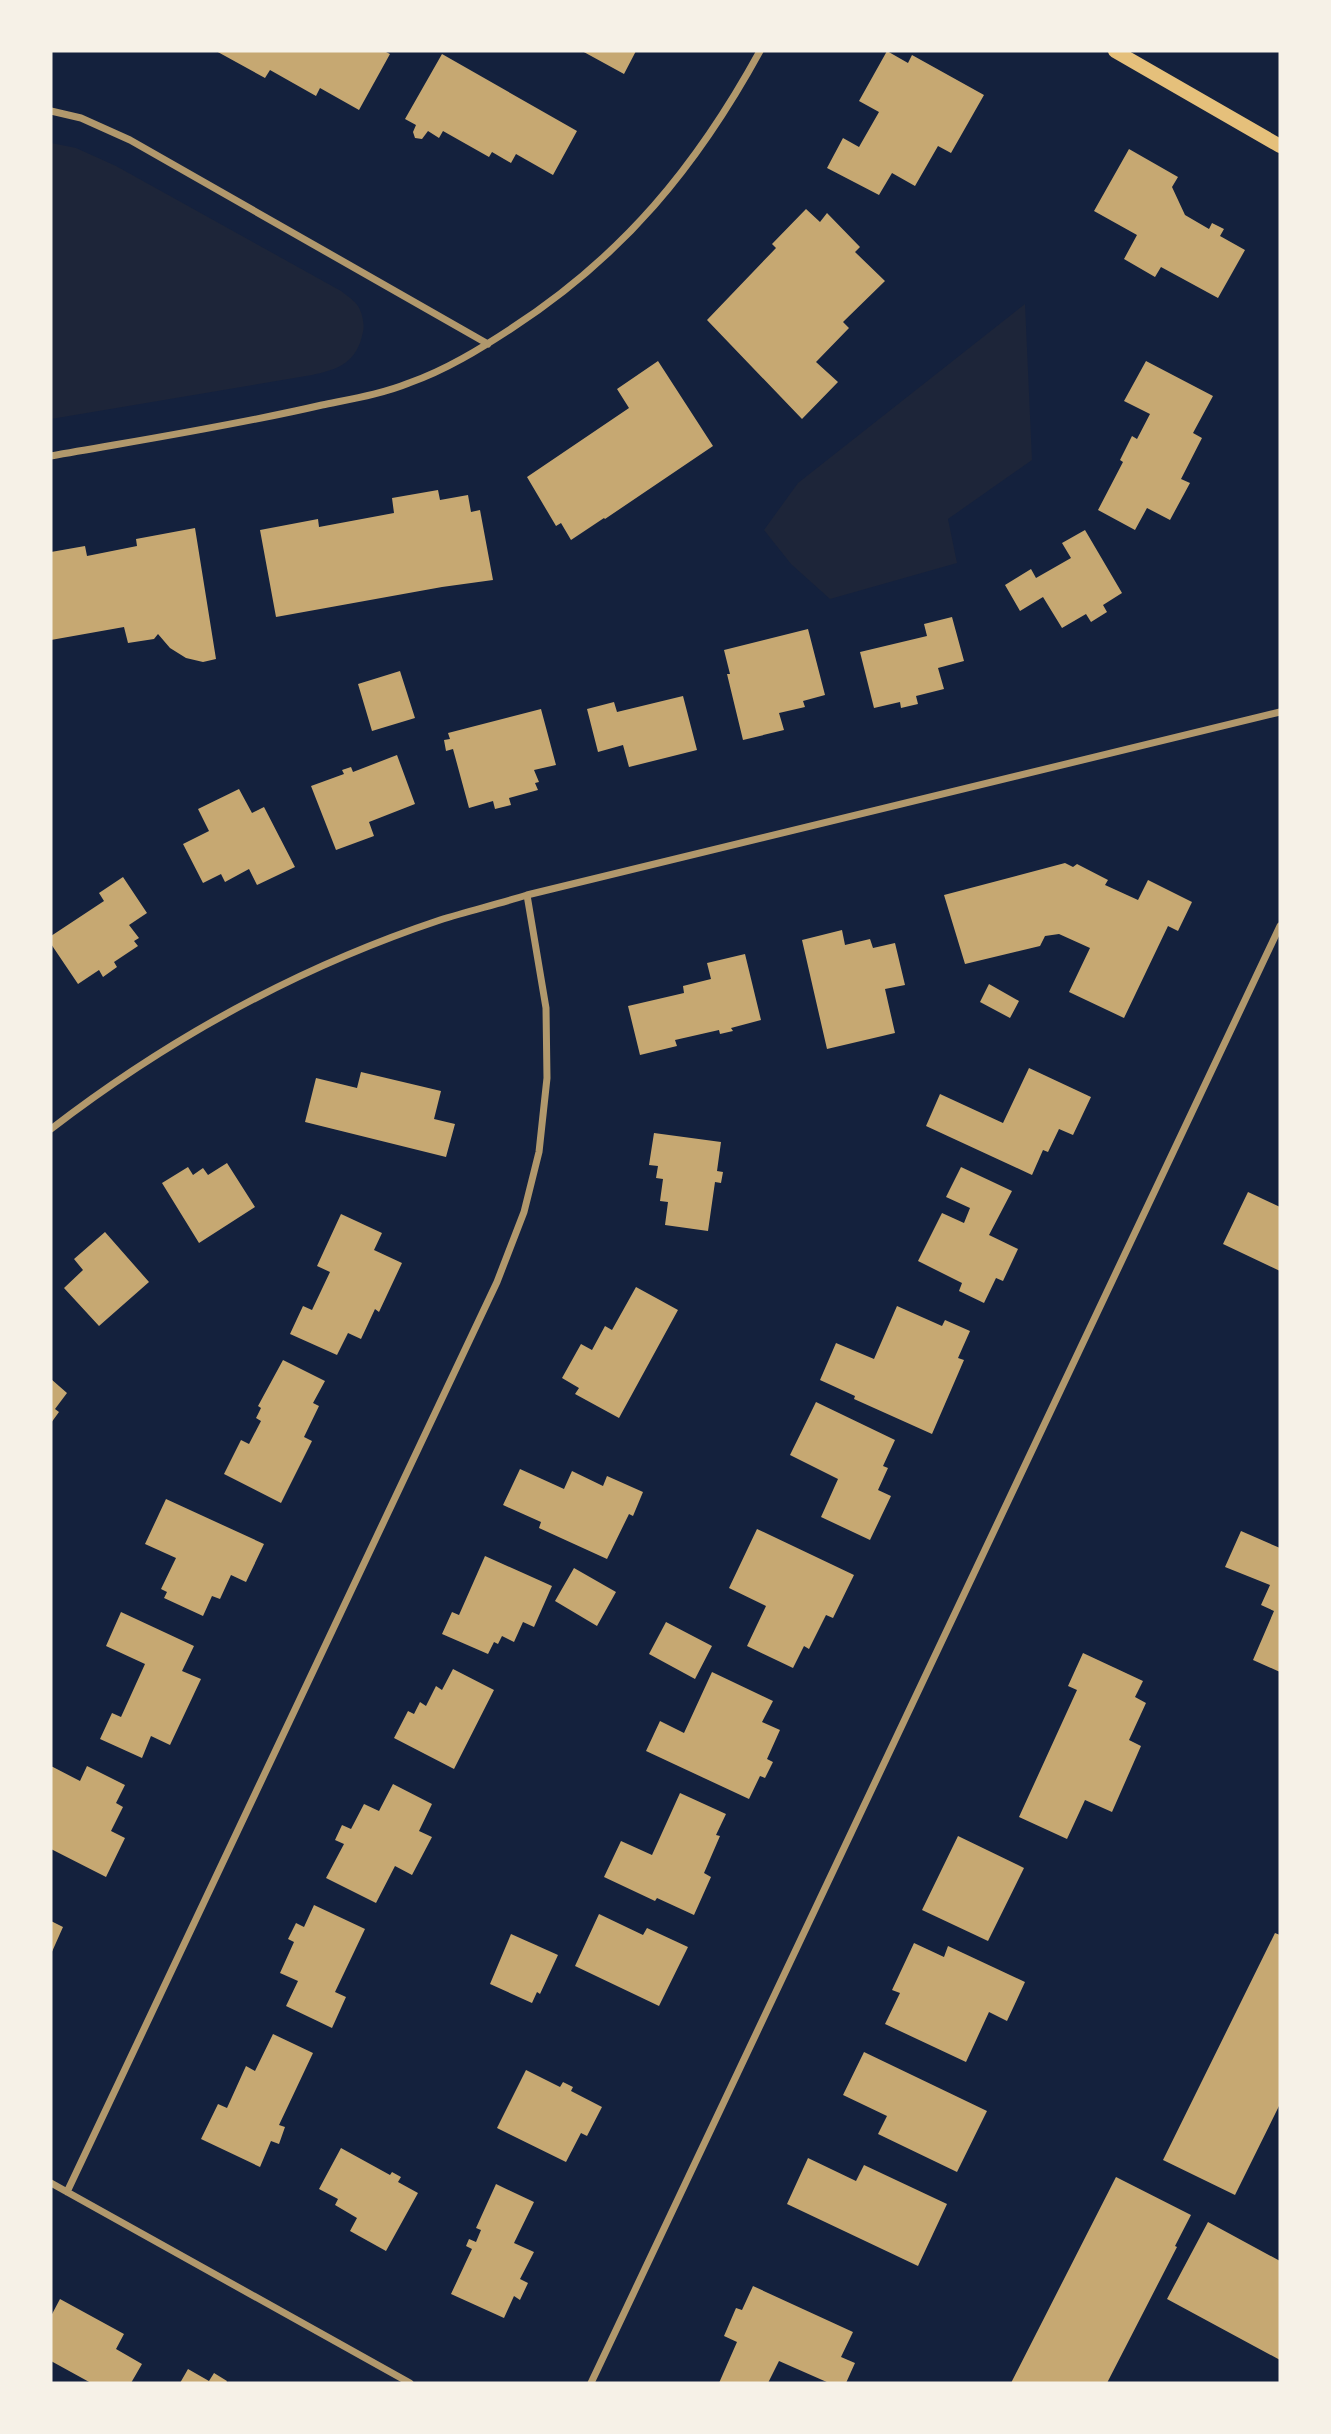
<svg xmlns="http://www.w3.org/2000/svg" width="1331" height="2434" viewBox="0 0 1331 2434" font-family="'Source Serif 4',serif">
<style>
.green{fill:#1d2539}
.building{fill:#c6a872}
.lines{fill:none;stroke-linecap:round;stroke-linejoin:round}
.minor{stroke:#b1986c;stroke-width:7}
.secondary{stroke:#e5c07b;stroke-width:14}
</style>
<rect width="100%" height="100%" fill="#14213d"/>
<!-- green -->
<path class="green" d="M 51,143 L 76,148 L 116,166 L 341,291 C 346,295 354,300 358,306 C 362,312 365,325 363,332 C 357,362 340,369 312,375 L 51,419 Z
M 1025,304 L 1032,460 L 948,519 L 957,563 L 830,599 L 791,564 L 764,530 L 798,483 Z"/>
<!-- building -->
<path class="building" d="M 216,51 L 384,51 L 390,54 L 359,110 L 320,88 L 316,96 L 270,70 L 265,78 Z
M 582,51 L 636,51 L 624,74 Z
M 887,51 L 908,63 L 912,55 L 984,95 L 951,153 L 938,146 L 915,186 L 892,173 L 879,195 L 827,168 L 843,138 L 859,147 L 879,112 L 859,101 Z
M 442,54 L 577,131 L 553,175 L 516,154 L 511,163 L 492,152 L 489,157 L 443,131 L 439,138 L 428,131 L 422,139 L 415,138 L 413,132 L 416,125 L 405,119 Z
M 1129,149 L 1178,177 L 1172,187 L 1185,215 L 1209,229 L 1212,223 L 1224,229 L 1220,236 L 1245,250 L 1218,298 L 1161,267 L 1155,277 L 1124,259 L 1137,235 L 1094,211 Z
M 806,209 L 820,222 L 827,213 L 860,247 L 855,252 L 885,281 L 843,322 L 849,328 L 816,362 L 838,382 L 802,419 L 707,320 L 776,248 L 772,244 Z
M 658,361 L 713,446 L 605,519 L 604,518 L 571,540 L 561,523 L 556,526 L 527,477 L 629,408 L 617,389 Z
M 1146,361 L 1213,396 L 1193,433 L 1202,438 L 1181,479 L 1190,483 L 1170,520 L 1147,508 L 1135,530 L 1098,510 L 1123,462 L 1120,460 L 1132,436 L 1137,439 L 1150,414 L 1124,401 Z
M 438,490 L 440,500 L 468,495 L 471,512 L 480,510 L 493,580 L 442,587 L 276,617 L 260,530 L 318,519 L 319,527 L 394,513 L 392,498 Z
M 195,528 L 216,659 L 203,662 L 186,658 L 170,648 L 158,634 L 154,639 L 128,643 L 124,627 L 51,640 L 51,552 L 85,546 L 87,556 L 137,546 L 136,539 Z
M 1085,530 L 1122,593 L 1103,605 L 1107,612 L 1091,622 L 1086,614 L 1062,628 L 1043,597 L 1020,611 L 1005,585 L 1031,569 L 1036,578 L 1071,558 L 1062,543 Z
M 952,617 L 964,661 L 938,668 L 944,689 L 916,696 L 918,704 L 901,708 L 900,702 L 874,708 L 860,652 L 927,636 L 924,624 Z
M 808,629 L 825,695 L 803,701 L 805,707 L 779,713 L 784,730 L 743,740 L 727,674 L 730,674 L 724,650 Z
M 400,671 L 415,718 L 372,731 L 358,684 Z
M 683,696 L 697,750 L 629,767 L 623,745 L 598,752 L 587,709 L 614,702 L 617,712 Z
M 541,709 L 556,765 L 534,770 L 539,782 L 535,783 L 538,790 L 509,798 L 511,805 L 495,809 L 493,801 L 469,808 L 453,749 L 446,751 L 444,740 L 450,739 L 448,733 Z
M 397,755 L 415,804 L 369,822 L 374,836 L 336,850 L 311,786 L 344,774 L 342,770 L 351,767 L 353,772 Z
M 239,789 L 252,813 L 264,807 L 295,867 L 257,885 L 249,869 L 225,882 L 221,874 L 203,883 L 183,844 L 209,831 L 198,809 Z
M 1065,863 L 1073,867 L 1077,864 L 1108,880 L 1105,885 L 1138,900 L 1148,880 L 1192,902 L 1178,931 L 1168,926 L 1124,1018 L 1069,992 L 1090,948 L 1059,934 L 1045,936 L 1040,946 L 965,964 L 944,895 Z
M 123,877 L 147,913 L 129,925 L 139,938 L 134,941 L 138,946 L 114,962 L 117,967 L 103,977 L 99,970 L 78,984 L 51,944 L 51,936 L 104,901 L 99,893 Z
M 842,930 L 845,945 L 870,939 L 873,948 L 895,943 L 905,985 L 885,989 L 895,1033 L 827,1049 L 802,940 Z
M 745,954 L 761,1020 L 731,1028 L 733,1031 L 720,1034 L 719,1030 L 675,1040 L 677,1046 L 640,1055 L 628,1006 L 684,993 L 683,986 L 711,979 L 707,963 Z
M 989,984 L 1019,1001 L 1010,1018 L 980,1002 Z
M 1029,1068 L 1091,1097 L 1073,1135 L 1059,1129 L 1048,1152 L 1043,1150 L 1032,1175 L 926,1126 L 940,1094 L 1003,1123 Z
M 361,1072 L 441,1091 L 434,1119 L 455,1124 L 446,1157 L 305,1122 L 316,1078 L 357,1088 Z
M 654,1133 L 721,1142 L 717,1171 L 723,1172 L 721,1183 L 715,1182 L 708,1231 L 665,1225 L 668,1202 L 660,1201 L 663,1179 L 656,1178 L 658,1166 L 649,1165 Z
M 227,1163 L 255,1207 L 199,1243 L 162,1183 L 188,1167 L 193,1175 L 203,1168 L 208,1175 Z
M 961,1167 L 1012,1191 L 989,1235 L 1018,1249 L 1003,1281 L 996,1278 L 984,1303 L 959,1291 L 962,1283 L 918,1261 L 942,1213 L 964,1223 L 970,1208 L 946,1197 Z
M 1248,1192 L 1280,1207 L 1280,1271 L 1223,1244 Z
M 341,1214 L 382,1233 L 374,1250 L 402,1263 L 379,1312 L 375,1309 L 361,1339 L 348,1333 L 337,1355 L 290,1334 L 303,1306 L 312,1310 L 330,1272 L 317,1266 Z
M 105,1232 L 149,1282 L 99,1326 L 64,1288 L 83,1270 L 74,1259 Z
M 636,1287 L 678,1310 L 619,1418 L 575,1394 L 579,1388 L 562,1378 L 581,1344 L 592,1350 L 605,1326 L 612,1330 Z
M 897,1306 L 942,1326 L 945,1320 L 970,1331 L 958,1358 L 964,1360 L 932,1434 L 854,1399 L 855,1396 L 820,1380 L 836,1343 L 874,1359 Z
M 283,1360 L 325,1381 L 313,1403 L 319,1406 L 304,1437 L 312,1441 L 281,1503 L 224,1474 L 241,1440 L 249,1444 L 261,1421 L 256,1418 L 261,1408 L 258,1406 Z
M 51,1379 L 67,1393 L 55,1409 L 59,1412 L 51,1423 Z
M 816,1402 L 895,1440 L 883,1466 L 888,1468 L 878,1490 L 891,1496 L 870,1540 L 821,1517 L 838,1479 L 790,1455 Z
M 520,1469 L 564,1489 L 572,1471 L 603,1486 L 607,1476 L 643,1492 L 633,1516 L 629,1514 L 607,1559 L 539,1528 L 541,1522 L 503,1505 Z
M 166,1499 L 264,1544 L 246,1582 L 231,1575 L 220,1599 L 212,1596 L 203,1616 L 164,1598 L 167,1592 L 161,1589 L 176,1558 L 145,1544 Z
M 757,1529 L 854,1575 L 833,1618 L 826,1615 L 809,1649 L 804,1646 L 793,1668 L 747,1646 L 766,1606 L 729,1588 Z
M 1241,1531 L 1280,1548 L 1280,1672 L 1253,1660 L 1274,1611 L 1261,1605 L 1270,1585 L 1225,1567 Z
M 485,1556 L 552,1586 L 534,1627 L 523,1622 L 514,1642 L 502,1636 L 498,1644 L 494,1642 L 488,1654 L 442,1634 L 452,1612 L 459,1615 Z
M 574,1568 L 616,1592 L 597,1626 L 555,1601 Z
M 121,1612 L 194,1646 L 182,1671 L 201,1679 L 170,1745 L 151,1736 L 142,1758 L 100,1739 L 112,1713 L 121,1717 L 145,1664 L 106,1646 Z
M 666,1622 L 712,1646 L 695,1679 L 649,1654 Z
M 1083,1653 L 1143,1681 L 1135,1697 L 1146,1703 L 1129,1740 L 1141,1746 L 1112,1812 L 1085,1800 L 1067,1839 L 1019,1817 L 1077,1690 L 1068,1686 Z
M 453,1669 L 494,1690 L 454,1769 L 394,1738 L 408,1711 L 414,1714 L 420,1702 L 426,1706 L 436,1686 L 442,1690 Z
M 712,1672 L 773,1701 L 762,1722 L 780,1730 L 767,1759 L 773,1762 L 765,1778 L 760,1776 L 749,1799 L 646,1751 L 660,1721 L 684,1733 Z
M 51,1766 L 80,1781 L 87,1766 L 125,1785 L 116,1803 L 123,1807 L 111,1831 L 125,1838 L 106,1877 L 51,1849 Z
M 393,1784 L 432,1804 L 419,1831 L 432,1837 L 412,1875 L 395,1866 L 376,1903 L 326,1878 L 344,1844 L 335,1840 L 342,1825 L 351,1829 L 364,1804 L 379,1811 Z
M 680,1793 L 726,1814 L 716,1835 L 720,1836 L 704,1873 L 711,1877 L 694,1915 L 657,1898 L 655,1901 L 604,1877 L 621,1841 L 652,1855 Z
M 958,1836 L 1024,1868 L 988,1941 L 922,1910 Z
M 314,1905 L 365,1929 L 335,1992 L 346,1997 L 332,2028 L 286,2006 L 298,1981 L 280,1973 L 294,1942 L 288,1939 L 296,1923 L 304,1927 Z
M 599,1914 L 643,1935 L 647,1928 L 688,1947 L 659,2006 L 575,1966 Z
M 51,1921 L 63,1927 L 51,1954 Z
M 1275,1933 L 1280,1935 L 1280,2104 L 1235,2195 L 1163,2160 Z
M 511,1934 L 558,1955 L 540,1994 L 537,1992 L 532,2003 L 490,1984 Z
M 914,1943 L 944,1957 L 948,1946 L 1025,1982 L 1007,2021 L 989,2012 L 966,2062 L 885,2024 L 900,1993 L 892,1990 Z
M 273,2034 L 313,2053 L 279,2125 L 285,2127 L 279,2144 L 271,2141 L 260,2167 L 201,2139 L 218,2104 L 227,2108 L 246,2066 L 255,2071 Z
M 864,2052 L 987,2111 L 957,2172 L 878,2134 L 887,2116 L 843,2095 Z
M 526,2070 L 560,2087 L 563,2082 L 573,2087 L 571,2091 L 602,2107 L 587,2136 L 581,2133 L 566,2162 L 497,2128 Z
M 341,2148 L 390,2175 L 392,2172 L 401,2177 L 398,2182 L 418,2193 L 386,2251 L 350,2231 L 357,2218 L 335,2205 L 338,2199 L 319,2189 Z
M 808,2158 L 856,2181 L 864,2165 L 947,2204 L 918,2266 L 787,2204 Z
M 1116,2177 L 1191,2215 L 1175,2246 L 1177,2247 L 1107,2383 L 1011,2383 Z
M 496,2184 L 534,2202 L 514,2243 L 534,2252 L 520,2279 L 528,2283 L 520,2300 L 514,2296 L 504,2318 L 451,2294 L 472,2249 L 466,2246 L 469,2239 L 476,2242 L 481,2230 L 476,2228 Z
M 1208,2222 L 1280,2261 L 1280,2360 L 1167,2299 Z
M 753,2286 L 853,2332 L 841,2357 L 855,2363 L 846,2383 L 829,2383 L 779,2361 L 768,2383 L 719,2383 L 737,2342 L 724,2336 L 736,2308 L 742,2310 Z
M 60,2299 L 124,2334 L 116,2349 L 142,2364 L 131,2383 L 91,2383 L 51,2361 L 51,2316 Z
M 188,2369 L 209,2381 L 214,2373 L 227,2381 L 226,2383 L 180,2383 Z"/>
<g class="lines">
<!-- minor -->
<path class="minor" d="M 51,111 L 81,118 L 130,140 L 488,344
M 51,456 C 141,440 232,426 322,405 C 351,399 382,394 409,383 C 446,370 480,349 512,328 C 623,256 697,166 760,51
M 51,1129 C 168,1039 299,967 440,920 C 469,911 498,904 527,895 L 1280,712
M 51,2183 L 410,2383
M 67,2192 L 497,1282 L 524,1212 L 539,1152 L 547,1078 L 546,1008 L 527,895
M 591,2383 L 1280,926"/>
<!-- secondary -->
<path class="secondary" d="M 1115,51 L 1280,146"/>
</g>
<!-- border -->
<rect width="1331" height="2434" fill="none" stroke="#f6f1e7" stroke-width="105"/>
</svg>
